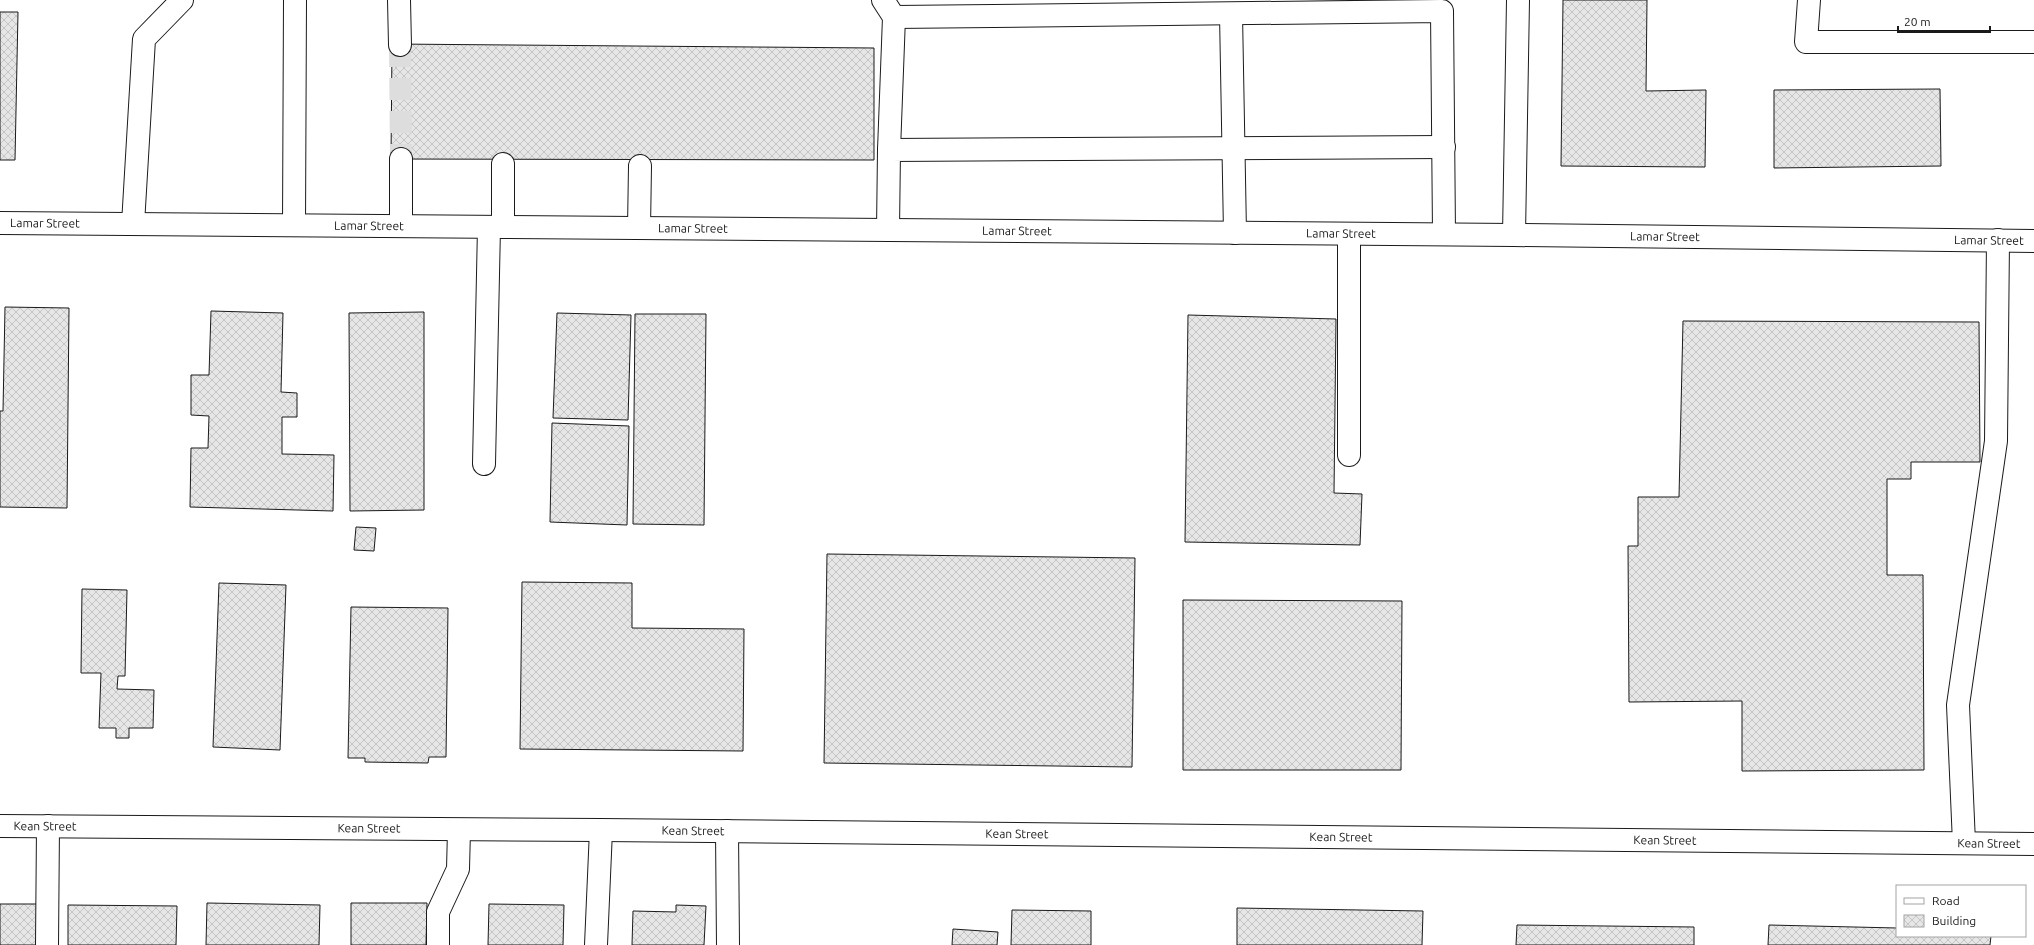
<svg xmlns="http://www.w3.org/2000/svg" width="2034" height="945" viewBox="0 0 2034 945" font-family="Ubuntu,sans-serif">
<style>
.building{fill:url(#building-cross-hatch);stroke:#1a1a1a}
.lines{fill:none;stroke-linecap:round;stroke-linejoin:round}
.minor-tunnel{stroke:#ddd;stroke-width:22;stroke-dasharray:22 11;stroke-linecap:butt}
.minor-casing{stroke:#1a1a1a;stroke-width:24}
.minor{stroke:#fff;stroke-width:22}
.labels{text-anchor:middle;stroke-width:3;stroke-linejoin:round;paint-order:stroke}
.street-label{font-size:12px;fill:#1a1a1a;stroke:#fff}
</style>
<defs>
<pattern id="building-cross-hatch" width="8" height="8" patternUnits="userSpaceOnUse"><rect width="8" height="8" fill="#e6e6e6"/><path d="M0 0l8 8M0 8l8-8" fill="none" stroke="#c5c5c5"/></pattern>
</defs>
<rect width="100%" height="100%" fill="#fff"/>
<!-- building -->
<path class="building" d="M 1563,0 L 1647,0 L 1646,91 L 1706,90 L 1705,167 L 1561,166 Z
M 0,12 L 18,12 L 15,160 L 0,160 Z
M 392,44 L 874,48 L 874,160 L 391,159 Z
M 1940,89 L 1941,166 L 1774,168 L 1774,90 Z
M 5,307 L 69,308 L 67,508 L 0,507 L 0,411 L 3,411 Z
M 211,311 L 283,313 L 281,392 L 297,393 L 297,417 L 282,417 L 282,454 L 334,455 L 333,511 L 190,507 L 191,448 L 208,448 L 209,416 L 191,415 L 191,375 L 209,375 Z
M 424,312 L 424,510 L 350,511 L 349,313 Z
M 557,313 L 631,315 L 628,420 L 553,418 Z
M 635,314 L 706,314 L 704,525 L 633,524 Z
M 1188,315 L 1336,319 L 1334,493 L 1362,494 L 1360,545 L 1185,542 Z
M 1683,321 L 1979,322 L 1980,462 L 1911,462 L 1911,479 L 1887,479 L 1887,575 L 1923,575 L 1924,770 L 1742,771 L 1742,701 L 1629,702 L 1628,546 L 1638,546 L 1638,497 L 1679,497 Z
M 552,423 L 629,426 L 627,525 L 550,522 Z
M 356,527 L 376,528 L 374,551 L 354,550 Z
M 827,554 L 1135,558 L 1132,767 L 824,763 Z
M 522,582 L 632,583 L 632,628 L 744,629 L 743,751 L 520,749 Z
M 219,583 L 286,585 L 280,750 L 213,747 Z
M 82,589 L 127,590 L 125,676 L 118,676 L 117,689 L 154,690 L 153,728 L 129,728 L 129,738 L 116,738 L 116,728 L 99,728 L 101,673 L 81,673 Z
M 1183,600 L 1402,601 L 1401,770 L 1183,770 Z
M 351,607 L 448,608 L 446,757 L 429,757 L 428,763 L 365,762 L 365,758 L 348,758 Z
M 207,903 L 320,905 L 319,945 L 206,945 Z
M 351,903 L 427,903 L 426,945 L 351,945 Z
M 0,904 L 43,904 L 42,945 L 0,945 Z
M 489,904 L 564,905 L 563,945 L 488,945 Z
M 68,905 L 177,906 L 176,945 L 68,945 Z
M 676,905 L 706,906 L 704,945 L 632,945 L 633,911 L 676,912 Z
M 1237,908 L 1423,911 L 1422,945 L 1237,945 Z
M 1012,910 L 1091,911 L 1091,945 L 1011,945 Z
M 1517,925 L 1694,927 L 1694,945 L 1516,945 Z
M 1769,925 L 1897,928 L 1897,936 L 1991,936 L 1990,945 L 1768,945 Z
M 953,929 L 998,932 L 997,945 L 952,945 Z"/>
<g class="lines">
<!-- minor-tunnel -->
<path class="minor-tunnel" d="M 400,45 L 401,159"/>
<defs>
<g id="minor">
<path d="M 399,0 L 400,45"/>
<path d="M 883,0 L 894,17 L 889,150"/>
<path d="M 1809,0 L 1806,42 L 2034,42"/>
<path d="M 1231,14 L 1235,233"/>
<path d="M 894,17 L 1442,11 L 1444,234"/>
<path d="M 503,164 L 503,227"/>
<path id="s1" d="M 0,223 L 1514,235 L 2034,241"/>
<path d="M 133,224 L 144,39 L 182,0"/>
<path d="M 294,225 L 295,0"/>
<path d="M 401,226 L 401,159"/>
<path d="M 639,228 L 640,166"/>
<path d="M 888,230 L 889,150 L 1444,147"/>
<path d="M 1514,235 L 1518,0"/>
<path d="M 1349,455 L 1349,235"/>
<path d="M 484,464 L 489,227"/>
<path id="s2" d="M 0,826 L 601,830 L 2034,844"/>
<path d="M 727,831 L 728,945"/>
<path d="M 1964,843 L 1958,705 L 1996,441 L 1998,240"/>
<path d="M 47,945 L 48,826"/>
<path d="M 438,945 L 438,912 L 458,869 L 459,830"/>
<path d="M 596,945 L 601,830"/>
</g>
</defs>
<!-- minor casing -->
<use href="#minor" class="minor-casing"/>
<!-- minor -->
<use href="#minor" class="minor"/>
</g>
<g class="labels">
<!-- street labels -->
<g class="street-label">
<text dy="4" stroke="none"><textPath href="#s1" startOffset="45">Lamar Street</textPath></text>
<text dy="4" stroke="none"><textPath href="#s1" startOffset="369">Lamar Street</textPath></text>
<text dy="4" stroke="none"><textPath href="#s1" startOffset="693">Lamar Street</textPath></text>
<text dy="4" stroke="none"><textPath href="#s1" startOffset="1017">Lamar Street</textPath></text>
<text dy="4" stroke="none"><textPath href="#s1" startOffset="1341">Lamar Street</textPath></text>
<text dy="4" stroke="none"><textPath href="#s1" startOffset="1665">Lamar Street</textPath></text>
<text dy="4" stroke="none"><textPath href="#s1" startOffset="1989">Lamar Street</textPath></text>
<text dy="4" stroke="none"><textPath href="#s2" startOffset="45">Kean Street</textPath></text>
<text dy="4" stroke="none"><textPath href="#s2" startOffset="369">Kean Street</textPath></text>
<text dy="4" stroke="none"><textPath href="#s2" startOffset="693">Kean Street</textPath></text>
<text dy="4" stroke="none"><textPath href="#s2" startOffset="1017">Kean Street</textPath></text>
<text dy="4" stroke="none"><textPath href="#s2" startOffset="1341">Kean Street</textPath></text>
<text dy="4" stroke="none"><textPath href="#s2" startOffset="1665">Kean Street</textPath></text>
<text dy="4" stroke="none"><textPath href="#s2" startOffset="1989">Kean Street</textPath></text>
</g>
</g>
<!-- legend -->
<rect x="1896" y="885" width="130" height="52" fill="#ffffff" stroke="#a3a3a3"/>
<rect x="1904" y="898" width="20" height="6" fill="#ffffff" stroke="#a3a3a3"/>
<text x="1932" y="905" font-size="12" fill="#1a1a1a">Road</text>
<rect x="1904" y="915" width="20" height="12" fill="url(#building-cross-hatch)" stroke="#a3a3a3"/>
<text x="1932" y="925" font-size="12" fill="#1a1a1a">Building</text>
<!-- scale -->
<path d="M1898 26v6h92v-6" fill="none" stroke="#1a1a1a" stroke-width="2"/>
<text x="1904" y="26" font-size="12" fill="#1a1a1a" stroke="#ffffff" stroke-width="3" paint-order="stroke">20 m</text>
</svg>
